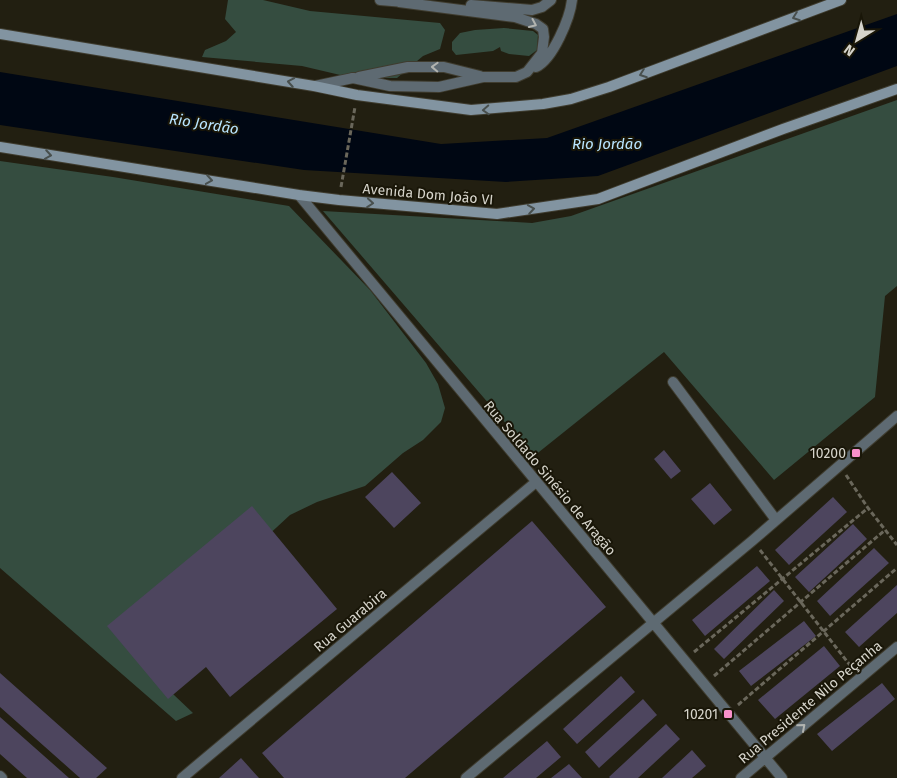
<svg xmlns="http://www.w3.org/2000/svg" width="897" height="778" viewBox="0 0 897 778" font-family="'Fira Sans',sans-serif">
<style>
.green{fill:#354d40}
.water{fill:#000713}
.building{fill:#4d455e}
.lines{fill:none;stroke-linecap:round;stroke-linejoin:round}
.service-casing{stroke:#3f3c2f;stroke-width:12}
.minor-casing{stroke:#3f3c2f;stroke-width:12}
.secondary-casing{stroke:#3f3c2f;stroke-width:12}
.path{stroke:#6a675b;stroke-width:3;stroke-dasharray:5 2.5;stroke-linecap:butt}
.service{stroke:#5e6a72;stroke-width:10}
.minor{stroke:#5e6a72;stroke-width:10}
.secondary{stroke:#8294a1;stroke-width:10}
.oneway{stroke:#484f4d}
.oneway2{stroke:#b2b4b0}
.poi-dot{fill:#f890cb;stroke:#191608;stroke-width:2}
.labels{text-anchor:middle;stroke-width:4;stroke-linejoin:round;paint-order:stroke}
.street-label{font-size:14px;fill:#d6d4cb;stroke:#191608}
.poi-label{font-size:14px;fill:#d6d4cb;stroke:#191608;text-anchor:end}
.water-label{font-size:15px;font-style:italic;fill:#b9e5ff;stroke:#191608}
</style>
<rect width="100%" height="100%" fill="#221f11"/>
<!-- green -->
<path class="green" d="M 228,0 L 263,0 L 310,11 L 440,23 L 445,30 L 440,49 L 423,56 L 397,78 L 353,78 L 302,66 L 202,57 L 205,50 L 226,41 L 236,32 L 225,19 Z
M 504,28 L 533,31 L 538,35 L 537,50 L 529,56 L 509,54 L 501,51 L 500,47 L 493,51 L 456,55 L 452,50 L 452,42 L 460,33 L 475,30 Z
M 897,100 L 897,286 L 885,296 L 875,397 L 774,480 L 664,352 L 534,456 L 323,211 L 532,223 L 571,216 Z
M 0,161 L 113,177 L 289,206 L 370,290 L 426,363 L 438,384 L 445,408 L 441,422 L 423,440 L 403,453 L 365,486 L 317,502 L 290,515 L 135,658 L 193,713 L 176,721 L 0,568 Z"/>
<!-- water -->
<path class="water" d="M 897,14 L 897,66 L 598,176 L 506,182 L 304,170 L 0,125 L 0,72 L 441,144 L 547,138 Z"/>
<!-- building -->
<path class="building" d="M 664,450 L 681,471 L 671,479 L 654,459 Z
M 392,472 L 421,503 L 394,528 L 365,497 Z
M 710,483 L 732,510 L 714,525 L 691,499 Z
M 833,497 L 847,512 L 789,565 L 775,550 Z
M 252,506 L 337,609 L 230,697 L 206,667 L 168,699 L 107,626 Z
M 532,521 L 606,607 L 405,778 L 284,778 L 262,753 Z
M 853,524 L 867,539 L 809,592 L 795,577 Z
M 874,548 L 889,563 L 830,616 L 817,601 Z
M 757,566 L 770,581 L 705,636 L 692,620 Z
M 897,585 L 897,613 L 859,647 L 845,632 Z
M 774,590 L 784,601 L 724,659 L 714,649 Z
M 804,621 L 816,636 L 751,686 L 739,671 Z
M 824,646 L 840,666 L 775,719 L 758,700 Z
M 0,673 L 107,768 L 96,778 L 80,778 L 0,707 Z
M 621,676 L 635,692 L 577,744 L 563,729 Z
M 882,683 L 895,699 L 832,751 L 817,734 Z
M 643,699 L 657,715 L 599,768 L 585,752 Z
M 0,717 L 69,778 L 27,778 L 0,754 Z
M 666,724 L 680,739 L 638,778 L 610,778 L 609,777 Z
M 547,741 L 561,757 L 536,778 L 503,778 Z
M 692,750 L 706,766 L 692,778 L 662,778 Z
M 241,758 L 259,778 L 219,778 Z
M 569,764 L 582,778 L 551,778 Z"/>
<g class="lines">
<defs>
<path id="service" d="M 380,0 L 404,2
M 471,5 L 532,10 L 542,7 L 551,0
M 536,67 C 553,59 570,18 572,0
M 359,77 L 408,67 L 444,67 L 480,76
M 353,78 L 390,86 L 439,87 L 483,77 L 516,77 L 527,72 L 542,53 L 544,37 L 543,29 L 536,24 L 515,17 L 399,2
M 0,776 L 2,778"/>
<path id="minor" d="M 315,86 L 353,78
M 299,195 L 782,778
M 673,382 L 776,520
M 182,778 L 536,482
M 466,778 L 752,541 L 897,416
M 741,778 L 897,647"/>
<path id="secondary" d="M 0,34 L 314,86 L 357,95 L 471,110 L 543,104 L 571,99 L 609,87 L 841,0
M 0,147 L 299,195 L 339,200 L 497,214 L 598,199 L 783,129 L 897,89"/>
</defs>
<!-- service casing -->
<use href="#service" class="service-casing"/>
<!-- minor casing -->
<use href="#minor" class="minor-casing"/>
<!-- secondary casing -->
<use href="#secondary" class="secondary-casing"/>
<!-- path -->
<path class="path" d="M 341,187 L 355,107
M 846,475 L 868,508 L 897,545
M 760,550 L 853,669
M 694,652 L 868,508
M 714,676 L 885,530
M 738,705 L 897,568"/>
<!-- service -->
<use href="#service" class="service"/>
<!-- minor -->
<use href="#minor" class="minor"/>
<!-- secondary -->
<use href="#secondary" class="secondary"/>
</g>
<!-- one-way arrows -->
<defs><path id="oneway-chevron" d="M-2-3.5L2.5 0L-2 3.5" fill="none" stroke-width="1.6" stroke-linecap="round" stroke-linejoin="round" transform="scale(1.25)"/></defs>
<g class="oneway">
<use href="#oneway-chevron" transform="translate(796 17) rotate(160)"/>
<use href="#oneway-chevron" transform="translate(643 74) rotate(160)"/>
<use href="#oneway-chevron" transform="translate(291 82) rotate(-170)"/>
<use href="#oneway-chevron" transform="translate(486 110) rotate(177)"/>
<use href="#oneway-chevron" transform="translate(48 155) rotate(9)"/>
<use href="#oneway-chevron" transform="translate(209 180) rotate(9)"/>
<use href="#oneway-chevron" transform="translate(370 203) rotate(5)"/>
<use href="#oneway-chevron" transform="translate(531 209) rotate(-9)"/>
</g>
<g class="oneway2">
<use href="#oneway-chevron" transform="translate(533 24) rotate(24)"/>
<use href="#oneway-chevron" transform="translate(435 67) rotate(-178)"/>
<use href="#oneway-chevron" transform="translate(802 727) rotate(-41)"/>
</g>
<!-- markers -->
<g class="poi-dot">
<rect x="851" y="448" width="10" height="10" rx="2.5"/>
<rect x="723" y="709" width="10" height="10" rx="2.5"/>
</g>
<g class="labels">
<!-- street labels -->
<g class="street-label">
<text transform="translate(428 194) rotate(5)" y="5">Avenida Dom João VI</text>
<text transform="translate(550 478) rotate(50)" y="5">Rua Soldado Sinésio de Aragão</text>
<text transform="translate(350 620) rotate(-40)" y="5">Rua Guarabira</text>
<text transform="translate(810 702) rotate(-40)" y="5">Rua Presidente Nilo Peçanha</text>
</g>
<!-- poi labels -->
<g class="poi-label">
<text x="846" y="458">10200</text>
<text x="718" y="719">10201</text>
</g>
<!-- water labels -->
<g class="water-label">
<text transform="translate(204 124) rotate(9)" y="5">Rio Jordão</text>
<text x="607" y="149">Rio Jordão</text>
</g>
</g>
<!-- north arrow -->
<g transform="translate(857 40) rotate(217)" stroke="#191608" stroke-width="4" paint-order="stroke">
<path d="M0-4L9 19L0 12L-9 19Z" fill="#d6d4cb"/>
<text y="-8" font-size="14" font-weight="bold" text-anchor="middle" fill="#d6d4cb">N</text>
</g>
</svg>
